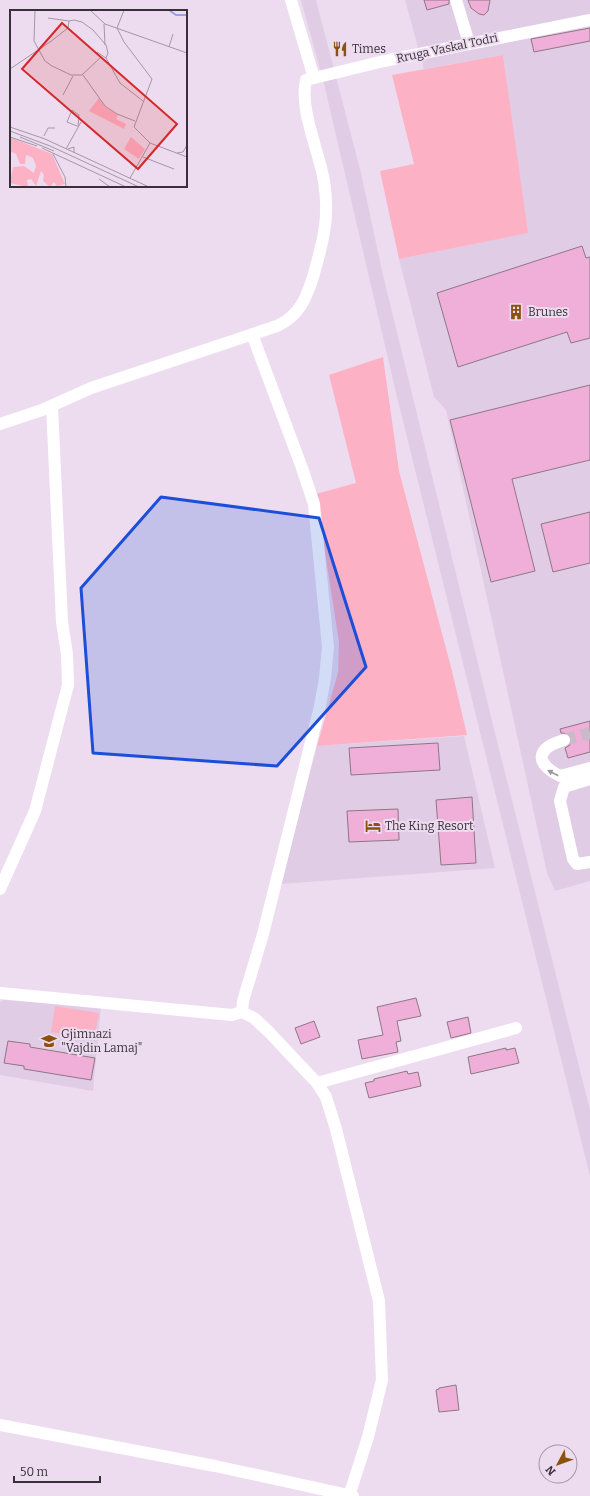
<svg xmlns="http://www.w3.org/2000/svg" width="590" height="1496" viewBox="0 0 590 1496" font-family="Bitter,serif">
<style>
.built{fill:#e1cce5}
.green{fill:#fdb1c5}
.building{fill:#f0afd8;stroke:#8d7784}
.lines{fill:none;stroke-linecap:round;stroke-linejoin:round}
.minor-tunnel{stroke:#c9baca;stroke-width:12;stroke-dasharray:12 6;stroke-linecap:butt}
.minor{stroke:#fff;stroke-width:12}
.oneway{fill:#9b989c}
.marked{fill:#1d4ed8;fill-opacity:0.2;stroke:#1d4ed8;stroke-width:3;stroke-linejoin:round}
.labels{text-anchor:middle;stroke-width:4;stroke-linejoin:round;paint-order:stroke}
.street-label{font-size:12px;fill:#373038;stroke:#eddcef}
.poi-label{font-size:12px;fill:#373038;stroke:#eddcef;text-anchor:start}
.inset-river{fill:none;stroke:#9ca0e0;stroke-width:2}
.inset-road{fill:none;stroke:#a497a6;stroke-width:1}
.view{fill:#d62828;fill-opacity:0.15;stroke:#d62828;stroke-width:2}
.inset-edge{fill:none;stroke:#373038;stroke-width:2}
</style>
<rect width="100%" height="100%" fill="#eddcef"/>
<!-- built -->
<path class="built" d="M 301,0 L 316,0 L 361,173 L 383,275 L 495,733 L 590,1110 L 590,1176 L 397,397 L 324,84 Z
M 405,0 L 590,0 L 590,881 L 555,891 L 547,873 L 446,410 L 434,397 L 399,259 L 527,233 L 503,55 L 424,69 Z
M 464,736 L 495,868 L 281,884 L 317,746 Z
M 3,1000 L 101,1007 L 93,1091 L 0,1075 L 0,1002 Z"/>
<!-- green -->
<path class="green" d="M 503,55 L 528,233 L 399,259 L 380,171 L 414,164 L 392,75 Z
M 383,357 L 399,471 L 452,671 L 467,735 L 317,746 L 338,673 L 339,642 L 316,494 L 356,483 L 329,375 Z
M 55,1006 L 99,1013 L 94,1039 L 51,1032 Z"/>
<!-- building -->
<path class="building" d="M 424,0 L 449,0 L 449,4 L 427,10 Z
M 468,0 L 490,0 L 488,11 L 484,15 L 479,14 L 471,8 Z
M 590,28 L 590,41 L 534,52 L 531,39 Z
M 582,246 L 586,258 L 590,257 L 590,338 L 571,343 L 567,332 L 458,367 L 437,293 Z
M 590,385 L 590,460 L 512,479 L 535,571 L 491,582 L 450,420 Z
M 590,512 L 590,563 L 553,572 L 541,524 Z
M 590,721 L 590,752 L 568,758 L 565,748 L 570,745 L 571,738 L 569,734 L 561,733 L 560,729 Z
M 438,743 L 440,770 L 351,775 L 349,748 Z
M 472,797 L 476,863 L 441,865 L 436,800 Z
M 398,809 L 399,840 L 349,842 L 347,811 Z
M 416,998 L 421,1016 L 397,1021 L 401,1041 L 396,1042 L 398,1052 L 362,1059 L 358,1040 L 383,1035 L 377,1007 Z
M 468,1017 L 471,1033 L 451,1038 L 447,1022 Z
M 314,1021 L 320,1037 L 301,1044 L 295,1028 Z
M 8,1041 L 30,1044 L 30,1047 L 95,1058 L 91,1080 L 24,1069 L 24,1066 L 4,1063 Z
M 506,1048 L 506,1050 L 515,1048 L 519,1063 L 471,1074 L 468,1057 Z
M 407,1071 L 408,1074 L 418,1072 L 421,1086 L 369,1098 L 365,1083 L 374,1081 L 374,1079 Z
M 456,1385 L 459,1410 L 439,1412 L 436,1390 L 439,1389 L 439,1388 Z"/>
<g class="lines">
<!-- minor-tunnel -->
<path class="minor-tunnel" d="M 564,740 L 590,733"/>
<!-- minor -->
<path class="minor" d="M 291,0 L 314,78
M 456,0 L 469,43
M 0,424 L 42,410 L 91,388 L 277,326 C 299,316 306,299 313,277 C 323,242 330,217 324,181 C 319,151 299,109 306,80 L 384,61 L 590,20
M 564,740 C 536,748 534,763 560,776 L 590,768
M 590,779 L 564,787 L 560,801 L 573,859 L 577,864 L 590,862
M 0,889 L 35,811 L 68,685 L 67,654 L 62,622 L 52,406
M 0,993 L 232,1015 L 242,1012 L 254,1018 L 268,1031 L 317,1083 L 326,1097 L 336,1129 L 379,1301 L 382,1380 L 368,1437 L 349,1496
M 242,1012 L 243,1001 L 263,934 L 320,706 L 325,678 L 328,647 L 314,504 L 302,468 L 252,334
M 317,1083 L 516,1028
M 0,1425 L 215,1466 L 353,1496"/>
</g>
<!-- one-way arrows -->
<defs><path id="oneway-solid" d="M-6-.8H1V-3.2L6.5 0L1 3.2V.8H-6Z"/></defs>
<use class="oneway" href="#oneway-solid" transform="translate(553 773) rotate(-153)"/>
<!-- marked area -->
<path class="marked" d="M 161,497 L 319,518 L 366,667 L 277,766 L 93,753 L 81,588 Z"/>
<!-- icons -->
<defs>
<symbol id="restaurant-bare" viewBox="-9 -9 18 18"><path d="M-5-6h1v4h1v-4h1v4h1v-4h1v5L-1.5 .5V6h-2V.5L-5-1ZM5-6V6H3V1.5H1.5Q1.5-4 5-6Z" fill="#8c510d" stroke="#eddcef" stroke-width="2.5" paint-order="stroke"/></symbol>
<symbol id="building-bare" viewBox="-9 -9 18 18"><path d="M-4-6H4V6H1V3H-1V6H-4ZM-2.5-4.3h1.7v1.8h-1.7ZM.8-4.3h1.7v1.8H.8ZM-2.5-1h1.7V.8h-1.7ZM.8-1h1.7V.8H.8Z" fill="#8c510d" stroke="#eddcef" stroke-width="2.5" paint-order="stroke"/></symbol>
<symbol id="hotel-bare" viewBox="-9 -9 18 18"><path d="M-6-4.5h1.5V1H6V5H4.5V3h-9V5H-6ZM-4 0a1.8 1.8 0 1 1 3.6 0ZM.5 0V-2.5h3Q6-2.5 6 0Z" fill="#8c510d" stroke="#eddcef" stroke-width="2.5" paint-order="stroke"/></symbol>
<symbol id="school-bare" viewBox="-9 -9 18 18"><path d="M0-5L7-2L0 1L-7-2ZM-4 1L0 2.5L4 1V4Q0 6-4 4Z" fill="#8c510d" stroke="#eddcef" stroke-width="2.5" paint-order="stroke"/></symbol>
</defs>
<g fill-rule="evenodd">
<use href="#restaurant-bare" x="329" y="38" width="22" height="22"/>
<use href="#building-bare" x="505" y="301" width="22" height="22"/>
<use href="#hotel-bare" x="362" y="815" width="22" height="22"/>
<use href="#school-bare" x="38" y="1030" width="22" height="22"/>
</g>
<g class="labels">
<!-- street labels -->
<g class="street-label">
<text transform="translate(447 48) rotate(-12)" y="4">Rruga Vaskal Todri</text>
</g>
<!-- poi labels -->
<g class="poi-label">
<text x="352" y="53">Times</text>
<text x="528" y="316">Brunes</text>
<text x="385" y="830">The King Resort</text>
<text x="61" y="1038">Gjimnazi<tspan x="61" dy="14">"Vajdin Lamaj"</tspan></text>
</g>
</g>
<!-- overview -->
<g transform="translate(10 10)">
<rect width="177" height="177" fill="#eddcef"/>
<path d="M 89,88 L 95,97 L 108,105 L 106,109 L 116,114 L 114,119 L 79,101 ZM 0,127 L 42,144 L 55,174 L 47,176 L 44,172 L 40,177 L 33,171 L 34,165 L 31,161 L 26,176 L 21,169 L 17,170 L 18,177 L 0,173 L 3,157 L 14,156 L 24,163 L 26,156 L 23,148 L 16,145 L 15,154 L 10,154 L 6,144 L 0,141 ZM 121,127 L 135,139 L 129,149 L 114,139 Z" fill="#fdb1c5"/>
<path class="inset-river" d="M 159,0 L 166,5 L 177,5"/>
<path class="inset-road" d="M 25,0 L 24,31 L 35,51 L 42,56 L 61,65 L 72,65 L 91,47M 80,0 L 95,14 L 177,43M 114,0 L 107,18 L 114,32 L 142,69 L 124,117 L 140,133 L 177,147M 38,8 L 59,11M 94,14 L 95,35M 159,37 L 163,24M 87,42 L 96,48 L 110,73 L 133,91M 0,59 L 40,32 L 58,18 L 59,11 L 64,10 L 72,12 L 83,20 L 96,35 L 98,43 L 96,48M 73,65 L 95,96 L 107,104 L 125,111M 53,85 L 63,66M 67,116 L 57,112 L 62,100 L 69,105 L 68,117M 0,117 L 35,129 L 139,177M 0,121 L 40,136 L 129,177M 34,126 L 38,118 L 45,118M 0,127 L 27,136M 10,127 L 44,141M 32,138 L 116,177M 56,139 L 71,112M 58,139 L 64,137 L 64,143M 167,143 L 173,142 L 177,135M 43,144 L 55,167 L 56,177M 133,147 L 164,159M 120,168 L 140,133M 89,169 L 100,177"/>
<path class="view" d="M 52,13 L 167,114 L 128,159 L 12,59 Z"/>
<rect width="177" height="177" class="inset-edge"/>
</g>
<!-- north arrow -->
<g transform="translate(558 1464) rotate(229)"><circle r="19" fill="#eddcef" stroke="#a497a6"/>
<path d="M0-3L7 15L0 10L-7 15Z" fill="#8c510d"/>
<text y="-6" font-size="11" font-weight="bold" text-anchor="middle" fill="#373038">N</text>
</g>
<!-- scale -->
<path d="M14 1476v6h86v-6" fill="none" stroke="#373038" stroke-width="2"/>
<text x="20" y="1476" font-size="12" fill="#373038" stroke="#eddcef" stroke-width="3" paint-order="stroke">50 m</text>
</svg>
